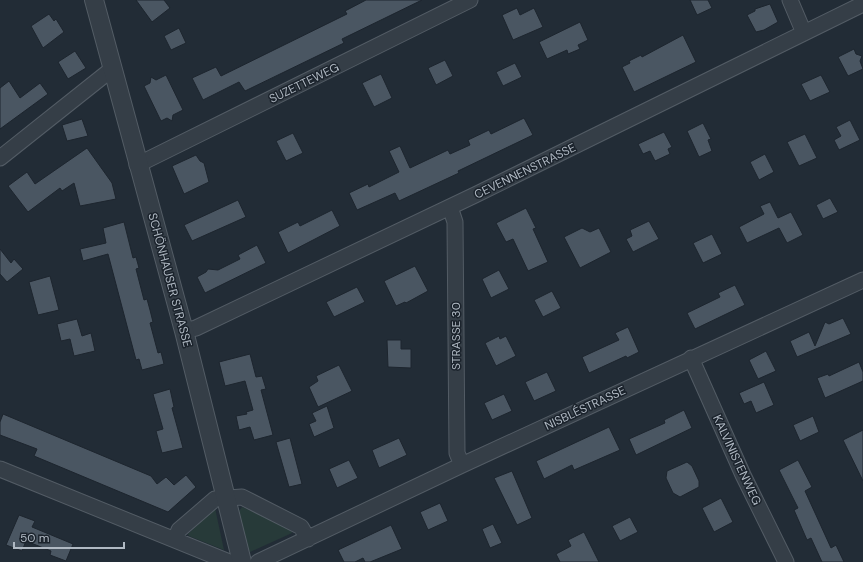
<svg xmlns="http://www.w3.org/2000/svg" width="863" height="562" viewBox="0 0 863 562" font-family="'DM Sans',sans-serif">
<style>
.green{fill:#273a39}
.building{fill:#4a5662;stroke:#1d252e}
.lines{fill:none;stroke-linecap:round;stroke-linejoin:round}
.minor-casing{stroke:#535c65;stroke-width:17}
.tertiary-casing{stroke:#535c65;stroke-width:20}
.minor{stroke:#353e47;stroke-width:15}
.tertiary{stroke:#353e47;stroke-width:18}
.labels{text-anchor:middle;stroke-width:3;stroke-linejoin:round;paint-order:stroke}
.street-label{font-size:12px;fill:#b0b9c3;stroke:#1b232c}
</style>
<rect width="100%" height="100%" fill="#222c36"/>
<!-- green -->
<path class="green" d="M 242,507 L 291,528 L 292,533 L 250,552 L 248,549 L 239,511 Z
M 215,508 L 224,550 L 189,536 L 188,534 Z"/>
<!-- building -->
<path class="building" d="M 136,0 L 164,0 L 170,8 L 152,22 Z
M 366,0 L 422,0 L 342,39 L 344,43 L 245,91 L 239,82 L 203,100 L 192,78 L 216,67 L 221,76 L 347,14 L 345,11 Z
M 690,0 L 708,0 L 712,8 L 697,15 Z
M 770,4 L 778,22 L 764,30 L 756,32 L 747,15 L 755,11 L 755,9 Z
M 517,8 L 520,15 L 534,8 L 543,27 L 513,40 L 502,15 Z
M 49,14 L 54,21 L 56,19 L 64,32 L 43,48 L 31,26 Z
M 580,22 L 588,40 L 578,45 L 580,49 L 568,54 L 567,50 L 547,59 L 539,42 Z
M 179,28 L 186,43 L 171,50 L 164,36 Z
M 683,35 L 696,62 L 634,92 L 622,67 L 630,63 L 629,61 L 641,55 L 642,57 Z
M 854,49 L 856,54 L 862,56 L 860,61 L 863,69 L 848,76 L 838,57 Z
M 75,51 L 86,68 L 68,79 L 58,62 Z
M 445,60 L 453,76 L 436,85 L 428,68 Z
M 515,63 L 522,77 L 503,86 L 496,72 Z
M 381,74 L 392,98 L 374,107 L 362,83 Z
M 166,75 L 183,110 L 173,115 L 172,121 L 167,118 L 161,121 L 144,86 L 150,83 L 151,77 L 156,80 Z
M 821,75 L 830,92 L 810,101 L 801,84 Z
M 9,81 L 20,98 L 40,83 L 48,94 L 0,129 L 0,88 Z
M 524,118 L 533,135 L 458,171 L 459,173 L 399,201 L 395,193 L 357,210 L 349,193 L 368,184 L 369,187 L 399,172 L 389,151 L 400,146 L 410,168 L 448,150 L 450,154 L 470,145 L 468,140 L 489,130 L 491,134 Z
M 82,119 L 88,136 L 67,141 L 62,125 Z
M 850,120 L 860,140 L 839,150 L 834,140 L 841,136 L 836,127 Z
M 703,123 L 711,139 L 708,140 L 712,151 L 699,157 L 687,131 Z
M 664,132 L 672,147 L 668,149 L 670,154 L 655,161 L 650,151 L 643,154 L 638,144 Z
M 293,133 L 303,153 L 286,161 L 276,141 Z
M 805,134 L 817,158 L 799,166 L 787,142 Z
M 87,148 L 112,183 L 116,199 L 80,206 L 74,183 L 62,191 L 60,188 L 28,212 L 8,186 L 27,172 L 35,184 Z
M 765,154 L 774,172 L 759,180 L 750,162 Z
M 196,155 L 200,161 L 204,163 L 209,182 L 184,194 L 172,166 Z
M 830,198 L 838,212 L 823,219 L 816,205 Z
M 238,200 L 246,217 L 192,241 L 184,225 Z
M 770,202 L 778,218 L 791,212 L 803,235 L 787,243 L 779,228 L 747,243 L 739,227 L 764,214 L 760,206 Z
M 526,208 L 536,228 L 533,229 L 548,262 L 528,271 L 513,239 L 506,242 L 496,223 Z
M 332,210 L 340,226 L 288,253 L 278,232 L 298,222 L 300,226 Z
M 649,221 L 659,239 L 633,252 L 626,239 L 632,236 L 630,230 Z
M 124,222 L 133,258 L 136,257 L 139,268 L 136,269 L 144,300 L 147,299 L 150,310 L 153,322 L 150,323 L 158,353 L 161,352 L 164,364 L 142,370 L 139,359 L 136,360 L 108,254 L 83,261 L 80,249 L 106,243 L 103,228 Z
M 582,228 L 590,232 L 599,228 L 611,252 L 580,268 L 564,237 Z
M 712,234 L 722,254 L 703,263 L 693,243 Z
M 257,245 L 266,263 L 205,293 L 197,277 L 206,272 L 208,269 L 218,270 L 240,259 L 238,255 Z
M 0,249 L 11,263 L 14,259 L 23,269 L 7,282 L 0,274 Z
M 415,266 L 428,291 L 406,303 L 405,302 L 396,306 L 384,281 Z
M 499,270 L 509,289 L 491,298 L 482,279 Z
M 50,276 L 59,310 L 38,315 L 29,282 Z
M 735,285 L 745,305 L 695,329 L 687,313 L 720,297 L 718,293 Z
M 357,287 L 365,302 L 334,317 L 326,302 Z
M 552,291 L 561,308 L 543,317 L 534,300 Z
M 843,318 L 851,334 L 797,357 L 790,341 L 809,332 L 815,346 L 825,322 L 829,324 Z
M 77,319 L 82,336 L 91,333 L 95,351 L 74,356 L 70,339 L 61,341 L 57,324 Z
M 628,327 L 639,352 L 627,358 L 626,356 L 589,373 L 582,357 L 619,340 L 615,333 Z
M 499,336 L 500,339 L 506,336 L 516,356 L 496,366 L 485,343 Z
M 387,340 L 401,340 L 401,349 L 411,349 L 411,368 L 388,367 Z
M 766,351 L 776,371 L 758,379 L 749,360 Z
M 250,354 L 256,377 L 262,376 L 266,389 L 261,390 L 273,435 L 254,440 L 250,427 L 239,430 L 236,416 L 247,414 L 246,412 L 253,410 L 245,381 L 225,386 L 219,362 Z
M 859,362 L 863,372 L 863,381 L 825,398 L 817,378 L 828,374 L 829,376 Z
M 339,365 L 352,391 L 318,407 L 309,387 L 318,381 L 316,376 Z
M 547,372 L 556,391 L 534,401 L 525,382 Z
M 764,382 L 774,405 L 756,413 L 751,401 L 744,404 L 739,393 Z
M 170,389 L 174,407 L 172,408 L 183,448 L 162,453 L 156,431 L 163,429 L 153,394 Z
M 504,394 L 512,411 L 492,420 L 484,403 Z
M 327,406 L 334,428 L 314,437 L 309,424 L 316,421 L 312,413 Z
M 684,410 L 692,428 L 636,455 L 629,439 L 665,423 L 664,420 Z
M 3,414 L 151,476 L 157,484 L 166,477 L 174,485 L 186,475 L 196,487 L 168,512 L 34,456 L 37,449 L 0,435 L 0,422 Z
M 813,416 L 819,432 L 800,441 L 793,425 Z
M 609,427 L 620,450 L 574,470 L 572,465 L 544,479 L 536,461 Z
M 863,430 L 863,481 L 843,440 Z
M 290,438 L 302,484 L 289,487 L 276,442 Z
M 399,438 L 407,455 L 379,468 L 372,450 Z
M 349,460 L 358,478 L 337,488 L 329,469 Z
M 798,460 L 812,487 L 805,491 L 831,548 L 836,545 L 844,562 L 822,562 L 811,538 L 807,540 L 794,510 L 798,508 L 779,470 Z
M 687,462 L 692,466 L 699,481 L 699,487 L 680,497 L 673,493 L 666,478 L 667,471 Z
M 512,471 L 532,518 L 517,525 L 494,478 Z
M 721,498 L 733,522 L 714,532 L 702,508 Z
M 440,503 L 448,521 L 428,530 L 420,512 Z
M 19,515 L 35,521 L 32,527 L 73,544 L 66,561 L 50,555 L 51,551 L 26,541 L 22,551 L 6,545 Z
M 630,517 L 638,532 L 620,541 L 612,526 Z
M 493,524 L 502,543 L 490,548 L 482,529 Z
M 391,525 L 402,549 L 370,562 L 365,562 L 363,558 L 355,562 L 344,562 L 338,550 Z
M 584,532 L 599,562 L 560,562 L 556,554 L 571,546 L 568,540 Z"/>
<g class="lines">
<defs>
<path id="minor" d="M 790,0 L 804,33
M 0,158 L 112,69
M 137,165 L 470,0
M 450,207 L 455,222 L 457,453 L 462,465
M 184,331 L 196,328 L 475,195 L 863,4
M 691,358 L 743,475 L 786,562
M 0,469 L 229,562
M 175,540 L 179,530 L 215,499 L 242,497 L 301,527 L 308,539
M 258,562 L 462,465 L 863,280"/>
<path id="tertiary" d="M 94,0 L 184,331 L 242,562"/>
</defs>
<!-- minor casing -->
<use href="#minor" class="minor-casing"/>
<!-- tertiary casing -->
<use href="#tertiary" class="tertiary-casing"/>
<!-- minor -->
<use href="#minor" class="minor"/>
<!-- tertiary -->
<use href="#tertiary" class="tertiary"/>
</g>
<g class="labels">
<!-- street labels -->
<g class="street-label">
<text transform="translate(304 83) rotate(-26)" y="4">SUZETTEWEG</text>
<text transform="translate(525 171) rotate(-26)" y="4">CEVENNENSTRASSE</text>
<text transform="translate(170 280) rotate(75)" y="4">SCHÖNHAUSER STRASSE</text>
<text transform="translate(456 336) rotate(-90)" y="4">STRASSE 30</text>
<text transform="translate(585 408) rotate(-25)" y="4">NISBLÉSTRASSE</text>
<text transform="translate(737 460) rotate(65)" y="4">KALVINISTENWEG</text>
</g>
</g>
<!-- scale -->
<path d="M14 542v6h110v-6" fill="none" stroke="#b0b9c3" stroke-width="2"/>
<text x="20" y="542" font-size="12" fill="#b0b9c3" stroke="#1b232c" stroke-width="3" paint-order="stroke">50 m</text>
</svg>
